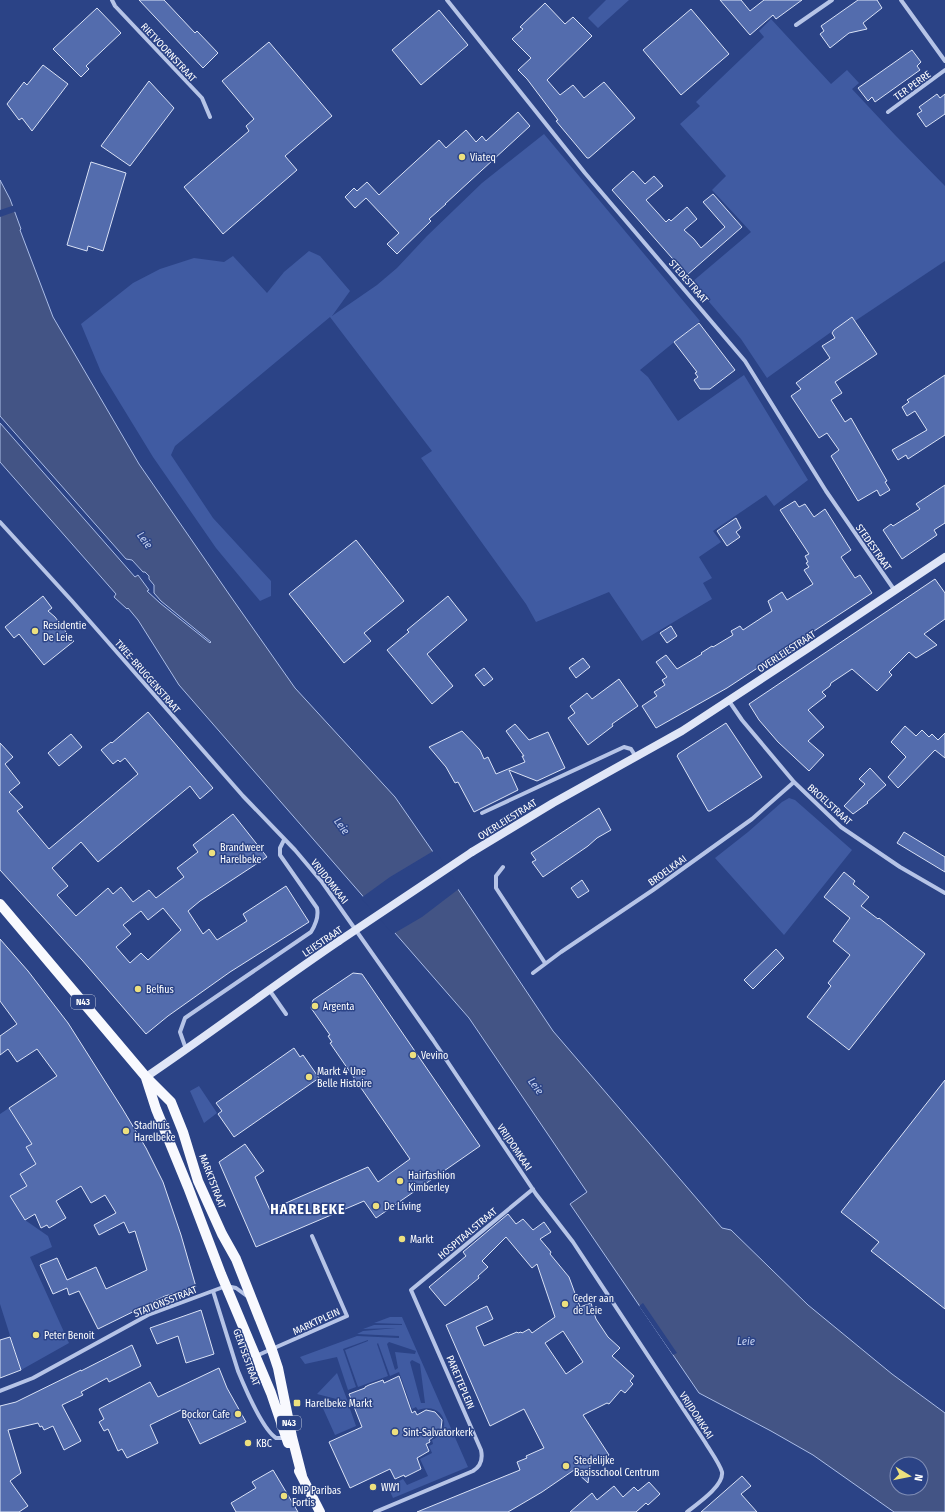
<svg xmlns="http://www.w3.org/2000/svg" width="945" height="1512" viewBox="0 0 945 1512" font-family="'Fira Sans Condensed',sans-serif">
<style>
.green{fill:#405ba2;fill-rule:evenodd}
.water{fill:#435485;stroke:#abbde7;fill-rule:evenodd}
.pier{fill:#2b4386}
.building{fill:#536cad;stroke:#dae2f6;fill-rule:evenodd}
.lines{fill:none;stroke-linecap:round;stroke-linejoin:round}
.street{stroke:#b6c4e7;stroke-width:4}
.secondary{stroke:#e0e6f7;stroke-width:8}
.primary{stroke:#f8f9fe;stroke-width:10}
.secondary-bridge{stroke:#e0e6f7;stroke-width:8}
.poi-dot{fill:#ede07e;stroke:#2b4386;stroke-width:1.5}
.labels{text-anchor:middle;stroke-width:3;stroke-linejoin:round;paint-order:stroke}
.shield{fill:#2b4386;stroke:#bfc7db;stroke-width:1}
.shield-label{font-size:9px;font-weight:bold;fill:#fff}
.street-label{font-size:10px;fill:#fff;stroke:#2b4386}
.poi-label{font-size:10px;fill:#fff;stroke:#2b4386;text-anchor:start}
.water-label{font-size:11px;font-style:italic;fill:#c2cfef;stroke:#2b4386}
.district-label{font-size:14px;font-weight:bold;letter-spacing:1px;fill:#fff;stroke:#2b4386}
</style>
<rect width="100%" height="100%" fill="#2b4386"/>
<!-- green -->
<path class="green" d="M 606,0 L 629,0 L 598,28 L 588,18 Z
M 771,19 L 831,84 L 847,70 L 859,83 L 852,89 L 895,135 L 945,186 L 945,261 L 855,321 L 852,317 L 767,378 L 741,339 L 692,282 L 751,232 L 712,190 L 726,176 L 680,124 L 700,106 L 696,102 L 764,37 L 759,31 Z
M 544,134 L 700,321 L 640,370 L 648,377 L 678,421 L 744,375 L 808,480 L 774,506 L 766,495 L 713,531 L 721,542 L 699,557 L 712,578 L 703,583 L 712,599 L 642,641 L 609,592 L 536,622 L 526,604 L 421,458 L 432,451 L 330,317 L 175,446 L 171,455 L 213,518 L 271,581 L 271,596 L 260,601 L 216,548 L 153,457 L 101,372 L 81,324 L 133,283 L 160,269 L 194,258 L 224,262 L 233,256 L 267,293 L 284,272 L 309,251 L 320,256 L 350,291 L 332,316 L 377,285 L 397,268 L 427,236 L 482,183 Z
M 789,798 L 795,800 L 852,850 L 784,935 L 715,858 L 748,832 L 782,802 Z
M 199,1086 L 217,1113 L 204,1123 L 190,1091 Z
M 9,1108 L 32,1144 L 26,1147 L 36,1164 L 20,1174 L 27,1186 L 10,1196 L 25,1220 L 48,1236 L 52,1247 L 30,1257 L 69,1343 L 21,1370 L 0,1304 L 0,1114 Z
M 390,1317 L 402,1317 L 468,1467 L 393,1498 L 388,1487 L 403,1479 L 407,1485 L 428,1476 L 420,1459 L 432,1453 L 429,1446 L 433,1444 L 432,1440 C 455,1429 443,1401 418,1410 L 416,1407 L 412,1409 L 399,1372 L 390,1376 L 378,1343 L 377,1344 L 388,1376 L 358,1387 L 345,1350 L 368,1341 L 368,1340 L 343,1349 L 356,1387 L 348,1390 L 337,1357 L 305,1364 L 300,1357 L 357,1336 L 399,1338 L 399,1336 L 357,1334 L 363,1331 L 396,1328 L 363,1329 L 374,1325 L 402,1325 L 402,1324 L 374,1323 ZM 389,1342 L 416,1351 L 415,1354 L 395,1352 L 398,1368 L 395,1370 L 387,1344 ZM 412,1360 L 420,1364 L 425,1403 L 421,1403 L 410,1362 Z
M 337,1373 L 348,1402 L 317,1394 Z
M 321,1404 L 349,1406 L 356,1426 L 335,1435 Z"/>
<!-- water -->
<path class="water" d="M 0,180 L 10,199 L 21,229 L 20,230 L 53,317 L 139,464 L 231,597 L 295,688 L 395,797 L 431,849 L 553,1031 L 722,1228 L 731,1230 L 808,1305 L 892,1374 L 945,1413 L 945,1512 L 894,1512 L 813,1455 L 771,1431 L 699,1393 L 570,1204 L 587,1192 L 469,1018 L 179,685 L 138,620 L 128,608 L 127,609 L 114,597 L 116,594 L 0,462 L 0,423 L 135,577 L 138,575 L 149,590 L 147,591 L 160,603 L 210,643 L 211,642 L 161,601 L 154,593 L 154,585 L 149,579 L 149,576 L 145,572 L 143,572 L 132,560 L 126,559 L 0,416 ZM 897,1464 L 921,1464 L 921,1488 L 897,1488 Z"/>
<!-- pier -->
<path class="pier" d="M 15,205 L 17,211 L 0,217 L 0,210 Z
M 435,850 L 460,888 L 422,917 L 393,934 L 361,898 L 390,877 Z
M 643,1303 L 677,1353 L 673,1355 L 639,1306 Z"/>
<!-- building -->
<path class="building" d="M 139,0 L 164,0 L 195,33 L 197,31 L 218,53 L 203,68 Z
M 720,0 L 741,0 L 750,11 L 764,0 L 802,0 L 776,19 L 773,15 L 750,35 Z
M 858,0 L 877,0 L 882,8 L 863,23 L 867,29 L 849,33 L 830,48 L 820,34 L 824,31 L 821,26 Z
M 545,3 L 565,24 L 573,17 L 592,36 L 547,80 L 560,95 L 573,85 L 584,98 L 604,82 L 635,118 L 589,158 L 587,158 L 556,121 L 558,120 L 527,79 L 518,70 L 531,58 L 512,39 L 523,29 L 520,27 Z
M 97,8 L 121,33 L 86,66 L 89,69 L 81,77 L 53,49 Z
M 691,9 L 729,54 L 681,95 L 643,50 Z
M 439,10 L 468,45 L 421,85 L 392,50 Z
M 269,42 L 332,116 L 285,156 L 297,170 L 223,234 L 184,187 L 249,131 L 246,126 L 254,119 L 222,81 Z
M 912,50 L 921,62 L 917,66 L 920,70 L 875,102 L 872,97 L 868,101 L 858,88 Z
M 43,65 L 68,84 L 32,131 L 22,118 L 19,120 L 7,104 L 24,82 L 27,85 Z
M 149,81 L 174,108 L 130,166 L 101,146 Z
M 937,94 L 940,98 L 945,94 L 945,114 L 926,127 L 917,114 L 922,111 L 919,107 Z
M 518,112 L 530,126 L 445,204 L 446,204 L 429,219 L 431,221 L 397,254 L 387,244 L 399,233 L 366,198 L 355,208 L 345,197 L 354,188 L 357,191 L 367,182 L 379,195 L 439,140 L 446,148 L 466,130 L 476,142 L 482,136 L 486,141 Z
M 91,162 L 126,173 L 103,251 L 88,246 L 87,251 L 67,245 Z
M 633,171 L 645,184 L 654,176 L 663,186 L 646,200 L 666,222 L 669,219 L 671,221 L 687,207 L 697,219 L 684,230 L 694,239 L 701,248 L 725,227 L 703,202 L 713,194 L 742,227 L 687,275 L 612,190 Z
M 852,317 L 877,354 L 835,382 L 842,393 L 831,400 L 845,422 L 851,418 L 887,481 L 885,482 L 890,490 L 880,496 L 877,490 L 858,501 L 831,456 L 839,450 L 827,433 L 819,438 L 791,396 L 801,389 L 796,383 L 830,358 L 822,346 L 835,338 L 832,333 L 834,330 Z
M 699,323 L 735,370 L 710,389 L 700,389 L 694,380 L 698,377 L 695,373 L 697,372 L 674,342 Z
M 945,375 L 945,435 L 908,459 L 906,455 L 898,460 L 892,450 L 927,430 L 915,411 L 907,416 L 902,407 L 909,402 L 907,400 Z
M 945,485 L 945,523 L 934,530 L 937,535 L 902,559 L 883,530 L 891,524 L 893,526 L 920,509 L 916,504 Z
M 795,501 L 799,507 L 805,504 L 814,517 L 825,509 L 851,550 L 841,557 L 855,578 L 860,575 L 872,593 L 727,688 L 656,728 L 642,706 L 657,696 L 654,692 L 665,685 L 662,680 L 667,677 L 656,662 L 666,655 L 677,669 L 702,654 L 701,653 L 712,646 L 713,647 L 733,635 L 731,631 L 740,626 L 743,630 L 772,611 L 768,601 L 782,592 L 787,600 L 813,584 L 804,570 L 809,567 L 806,563 L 808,562 L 805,556 L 809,554 L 780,510 Z
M 736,518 L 741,528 L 736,532 L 740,537 L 727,546 L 717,531 Z
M 356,540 L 404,601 L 364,633 L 371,641 L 344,663 L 289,594 Z
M 935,579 L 945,593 L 945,619 L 924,634 L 937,645 L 916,658 L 909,652 L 889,672 L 892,675 L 877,691 L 852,669 L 831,683 L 830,686 L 822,692 L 826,696 L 808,710 L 824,727 L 808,741 L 824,755 L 809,771 L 778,742 L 759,720 L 749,704 Z
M 43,596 L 52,608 L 48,611 L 55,617 L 66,632 L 65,632 L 74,641 L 44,665 L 19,634 L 14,638 L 5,627 Z
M 448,596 L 467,620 L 427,654 L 453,686 L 432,704 L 387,650 L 409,632 L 407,630 Z
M 671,626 L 677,636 L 667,643 L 660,633 Z
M 583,658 L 590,667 L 576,678 L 569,668 Z
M 484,668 L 493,679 L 484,686 L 475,675 Z
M 619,679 L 638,706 L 612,724 L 613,726 L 588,745 L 568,718 L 575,713 L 570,706 L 587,693 L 592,699 Z
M 148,712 L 213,788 L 200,799 L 190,786 L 98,862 L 81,842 L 52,868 L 68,886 L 57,895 L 76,916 L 108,888 L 113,894 L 121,887 L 133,902 L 149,890 L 156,898 L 184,877 L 177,868 L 198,852 L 193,845 L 233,814 L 267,857 L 200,901 L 188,911 L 203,934 L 209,929 L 217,940 L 247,921 L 243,914 L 286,886 L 309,922 L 230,972 L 168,1016 L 146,1034 L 82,960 L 0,870 L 0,743 L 13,757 L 5,764 L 20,783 L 9,792 L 23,807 L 17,811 L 49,849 L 138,774 L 125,758 L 120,762 L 118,760 L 113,764 L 101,750 L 111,742 L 112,743 ZM 163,908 L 181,930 L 148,960 L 141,953 L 130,963 L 116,947 L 131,934 L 123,925 L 141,911 L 148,920 Z
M 726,723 L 762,777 L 710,811 L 708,811 L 677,756 L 678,755 L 678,754 Z
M 515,724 L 529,740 L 548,732 L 565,768 L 537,781 L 509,770 L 518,790 L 474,812 L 458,782 L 455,783 L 446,767 L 429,747 L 462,731 L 480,750 L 484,759 L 488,757 L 496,774 L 525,762 L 522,756 L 524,756 L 506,731 Z
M 905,726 L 916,736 L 922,730 L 929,737 L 932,734 L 938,740 L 945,733 L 945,758 L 935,750 L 898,788 L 888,777 L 906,757 L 891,742 Z
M 71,734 L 82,747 L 59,766 L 48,753 Z
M 870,768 L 886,785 L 867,802 L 868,803 L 853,814 L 844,806 L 865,784 L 859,779 Z
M 599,808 L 611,830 L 597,838 L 588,846 L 543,877 L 532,862 L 536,860 L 531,853 Z
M 904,832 L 945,857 L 945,872 L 897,843 Z
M 844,872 L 855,881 L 853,884 L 869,897 L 861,906 L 878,919 L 879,918 L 925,954 L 849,1050 L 807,1017 L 831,986 L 828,983 L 850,955 L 833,941 L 850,918 L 824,897 Z
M 582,880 L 589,891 L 578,898 L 571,888 Z
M 0,939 L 28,971 L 68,1023 L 122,1108 L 146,1148 L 163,1182 L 181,1235 L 196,1287 L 165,1296 L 98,1329 L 79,1291 L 69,1295 L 67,1288 L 53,1294 L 40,1265 L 57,1258 L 67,1280 L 96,1267 L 106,1289 L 147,1270 L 135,1231 L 129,1233 L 124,1222 L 99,1235 L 94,1225 L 116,1213 L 105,1195 L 91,1203 L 81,1186 L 56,1201 L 66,1218 L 49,1228 L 47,1225 L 41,1228 L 35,1214 L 25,1220 L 10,1196 L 27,1186 L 20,1174 L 36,1164 L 26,1147 L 32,1144 L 9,1108 L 57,1076 L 37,1049 L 17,1062 L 8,1049 L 0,1055 L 0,1036 L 17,1024 L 0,1001 Z
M 776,949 L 784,958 L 753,989 L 744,980 Z
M 353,973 L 362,974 L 480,1146 L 376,1218 L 364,1201 L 256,1247 L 219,1162 L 245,1144 L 264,1171 L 255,1177 L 270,1210 L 368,1167 L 378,1182 L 410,1159 L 330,1043 L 332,1042 L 328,1036 L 330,1035 L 311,1008 L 313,1000 Z
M 294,1048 L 300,1057 L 303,1055 L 319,1078 L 234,1137 L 218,1114 L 222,1111 L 216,1103 Z
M 945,1080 L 945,1309 L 871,1251 L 879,1242 L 841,1212 Z
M 508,1214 L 516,1224 L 523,1219 L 533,1230 L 544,1222 L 551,1232 L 540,1239 L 551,1252 L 550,1254 L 569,1277 L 580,1307 L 591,1303 L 596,1319 L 608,1337 L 620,1348 L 612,1356 L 634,1376 L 630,1381 L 633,1384 L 625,1393 L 621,1390 L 609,1404 L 607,1403 L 583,1415 L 609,1455 L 597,1463 L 590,1465 L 588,1483 L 574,1470 L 542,1492 L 508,1512 L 417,1512 L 520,1470 L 517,1462 L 527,1458 L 526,1456 L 544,1448 L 524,1409 L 490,1426 L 446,1325 L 487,1306 L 493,1319 L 476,1327 L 484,1346 L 517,1332 L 518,1333 L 521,1332 L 522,1333 L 529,1329 L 532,1333 L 555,1317 L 537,1264 L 532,1268 L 506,1237 L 482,1261 L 488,1267 L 478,1276 L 479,1278 L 445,1306 L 429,1287 L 466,1256 L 463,1252 ZM 563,1331 L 583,1362 L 566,1374 L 545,1343 Z
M 201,1310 L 214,1354 L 186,1363 L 178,1336 L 157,1344 L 150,1328 Z
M 10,1337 L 21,1370 L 0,1378 L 0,1340 Z
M 132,1345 L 141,1366 L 109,1382 L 107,1378 L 81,1392 L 83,1395 L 62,1405 L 81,1441 L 64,1450 L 53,1426 L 44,1430 L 42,1426 L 40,1427 L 38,1423 L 8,1430 L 21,1473 L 10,1481 L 28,1506 L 19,1512 L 0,1512 L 0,1406 L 16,1402 L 81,1370 L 81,1371 Z
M 219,1368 L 227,1388 L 246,1422 L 200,1444 L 183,1409 L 150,1425 L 158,1443 L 127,1458 L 122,1449 L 118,1451 L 108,1429 L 104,1431 L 99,1422 L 104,1419 L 99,1409 L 150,1382 L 158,1397 Z
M 399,1376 L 412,1413 L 415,1411 L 417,1415 L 426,1410 L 435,1412 L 442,1420 L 441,1429 L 437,1434 L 429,1440 L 430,1442 L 426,1444 L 429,1451 L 417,1458 L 421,1469 L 405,1477 L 404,1475 L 395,1479 L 390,1469 L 350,1488 L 329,1442 L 362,1427 L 349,1394 L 365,1388 L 365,1387 L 369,1385 L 383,1380 L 384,1383 Z
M 273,1470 L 298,1512 L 236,1512 L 231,1503 L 256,1488 L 252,1482 Z
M 742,1476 L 751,1486 L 741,1494 L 757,1512 L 701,1512 Z
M 649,1482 L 660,1494 L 648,1505 L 646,1503 L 636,1512 L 570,1512 L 592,1493 L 597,1500 L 614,1486 L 623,1497 L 634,1487 L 638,1491 Z"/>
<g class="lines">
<!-- street -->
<path class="street" d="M 112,0 L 115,6 L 202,98 L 210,117
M 447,0 L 585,173 L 745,361 L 826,491 L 895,591
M 901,0 L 945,61
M 796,25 L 832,0
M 888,112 L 945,70
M 0,522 L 72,601 L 243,796 L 295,850 L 322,882 L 433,1040 L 536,1194 L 573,1242 L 705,1442 C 709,1449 720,1464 722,1472 C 724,1486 697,1504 687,1512
M 729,701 L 742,720 L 794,782 L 841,827 L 900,867 L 945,893
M 482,813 L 624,747 L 631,749 L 636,757
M 503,867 L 496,876 L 496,888 L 545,963
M 533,973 L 561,952 L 653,890 L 752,819 L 794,782
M 270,991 L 286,1014
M 186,1049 L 180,1032 L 185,1018 L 311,932 C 316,924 319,917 317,908 L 280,855 L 280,848 L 284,840
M 213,1291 L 238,1371 C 245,1388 262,1429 276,1438 L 286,1438
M 256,1356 L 347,1316 L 312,1236
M 0,1391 L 33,1378 L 148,1315 L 226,1286 L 236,1288 L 247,1296
M 375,1512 L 473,1471 C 481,1466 483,1459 481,1450 L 411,1290 L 533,1189"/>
<!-- secondary -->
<path class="secondary" d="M 472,852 L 553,803 L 682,731 L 807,649 L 945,557
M 146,1077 C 211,1033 274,985 339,941"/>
<!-- primary -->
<path class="primary" d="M 0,904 L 146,1077 L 171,1102 L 183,1132 L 198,1181 L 222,1234 L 236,1259 L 272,1350 L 278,1368 L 292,1437 L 302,1476
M 146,1078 L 156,1109 L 188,1187 L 221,1274 L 271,1393 L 288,1443
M 299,1471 L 320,1512"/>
<!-- secondary-bridge -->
<path class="secondary-bridge" d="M 339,941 L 472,852"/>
</g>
<!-- markers -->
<g class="poi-dot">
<circle cx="462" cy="157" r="4"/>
<circle cx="35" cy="631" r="4"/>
<circle cx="212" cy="853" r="4"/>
<circle cx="138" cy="989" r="4"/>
<circle cx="315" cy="1006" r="4"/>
<circle cx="413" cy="1055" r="4"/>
<circle cx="309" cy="1077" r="4"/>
<circle cx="126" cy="1131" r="4"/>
<circle cx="400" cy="1181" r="4"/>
<circle cx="376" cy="1206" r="4"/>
<circle cx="402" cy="1239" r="4"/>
<circle cx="565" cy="1304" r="4"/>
<circle cx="36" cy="1335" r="4"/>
<rect x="293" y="1399" width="8" height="8" rx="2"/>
<circle cx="238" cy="1414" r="4"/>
<circle cx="395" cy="1432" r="4"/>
<circle cx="248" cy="1443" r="4"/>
<circle cx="566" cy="1466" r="4"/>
<circle cx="373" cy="1487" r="4"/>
<circle cx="284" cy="1496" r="4"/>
</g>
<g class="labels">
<!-- shield labels -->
<g class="shield">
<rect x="71" y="995" width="24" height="14" rx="3"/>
<rect x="277" y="1416" width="24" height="14" rx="3"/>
</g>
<g class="shield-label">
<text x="83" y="1005">N43</text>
<text x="289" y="1426">N43</text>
</g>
<!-- street labels -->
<g class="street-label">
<text transform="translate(169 52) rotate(47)" y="4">RIETVOORNSTRAAT</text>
<text transform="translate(912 85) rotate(-36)" y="4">TER PERRE</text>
<text transform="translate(689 281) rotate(49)" y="4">STEDESTRAAT</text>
<text transform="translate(874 547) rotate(55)" y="4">STEDESTRAAT</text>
<text transform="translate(786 651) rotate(-33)" y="4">OVERLEIESTRAAT</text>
<text transform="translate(148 676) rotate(49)" y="4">TWEE-BRUGGENSTRAAT</text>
<text transform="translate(830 804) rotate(42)" y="4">BROELSTRAAT</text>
<text transform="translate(507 819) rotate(-32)" y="4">OVERLEIESTRAAT</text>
<text transform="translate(667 870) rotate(-36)" y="4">BROELKAAI</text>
<text transform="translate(330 881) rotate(52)" y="4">VRIJDOMKAAI</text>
<text transform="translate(322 941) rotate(-34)" y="4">LEIESTRAAT</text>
<text transform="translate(515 1147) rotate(56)" y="4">VRIJDOMKAAI</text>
<text transform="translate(213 1181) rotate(69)" y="4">MARKTSTRAAT</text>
<text transform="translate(467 1233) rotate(-40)" y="4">HOSPITAALSTRAAT</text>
<text transform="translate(165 1301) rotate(-22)" y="4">STATIONSSTRAAT</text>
<text transform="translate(316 1321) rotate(-25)" y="4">MARKTPLEIN</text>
<text transform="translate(247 1357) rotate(70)" y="4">GENTSESTRAAT</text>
<text transform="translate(461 1382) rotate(67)" y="4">PARETTEPLEIN</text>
<text transform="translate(697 1415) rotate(57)" y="4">VRIJDOMKAAI</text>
</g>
<!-- poi labels -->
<g class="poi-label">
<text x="470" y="161">Viateq</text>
<text x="43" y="629">Residentie<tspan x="43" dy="12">De Leie</tspan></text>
<text x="220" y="851">Brandweer<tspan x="220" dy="12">Harelbeke</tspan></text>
<text x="146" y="993">Belfius</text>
<text x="323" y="1010">Argenta</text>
<text x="421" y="1059">Vevino</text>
<text x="317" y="1075">Markt 4 Une<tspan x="317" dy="12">Belle Histoire</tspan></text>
<text x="134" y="1129">Stadhuis<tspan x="134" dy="12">Harelbeke</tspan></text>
<text x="408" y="1179">Hairfashion<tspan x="408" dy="12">Kimberley</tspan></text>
<text x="384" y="1210">De Living</text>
<text x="410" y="1243">Markt</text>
<text x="573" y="1302">Ceder aan<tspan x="573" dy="12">de Leie</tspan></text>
<text x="44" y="1339">Peter Benoit</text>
<text x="305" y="1407">Harelbeke Markt</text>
<text x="230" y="1418" text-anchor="end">Bockor Cafe</text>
<text x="403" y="1436">Sint-Salvatorkerk</text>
<text x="256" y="1447">KBC</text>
<text x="574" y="1464">Stedelijke<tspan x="574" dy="12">Basisschool Centrum</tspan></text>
<text x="381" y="1491">WW1</text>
<text x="292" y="1494">BNP Paribas<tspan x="292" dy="12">Fortis</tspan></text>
</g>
<!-- water labels -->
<g class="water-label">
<text transform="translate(145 540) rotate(53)" y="4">Leie</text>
<text transform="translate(342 826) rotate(53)" y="4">Leie</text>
<text transform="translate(536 1086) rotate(54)" y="4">Leie</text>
<text x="746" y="1345">Leie</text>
</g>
<!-- district labels -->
<g class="district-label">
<text x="308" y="1214">HARELBEKE</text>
</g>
</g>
<!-- north arrow -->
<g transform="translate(909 1476) rotate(100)"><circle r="19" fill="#2b4386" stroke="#808eb6"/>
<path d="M0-3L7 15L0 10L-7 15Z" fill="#ede07e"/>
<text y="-6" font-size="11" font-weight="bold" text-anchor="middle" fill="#ffffff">N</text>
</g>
</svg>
